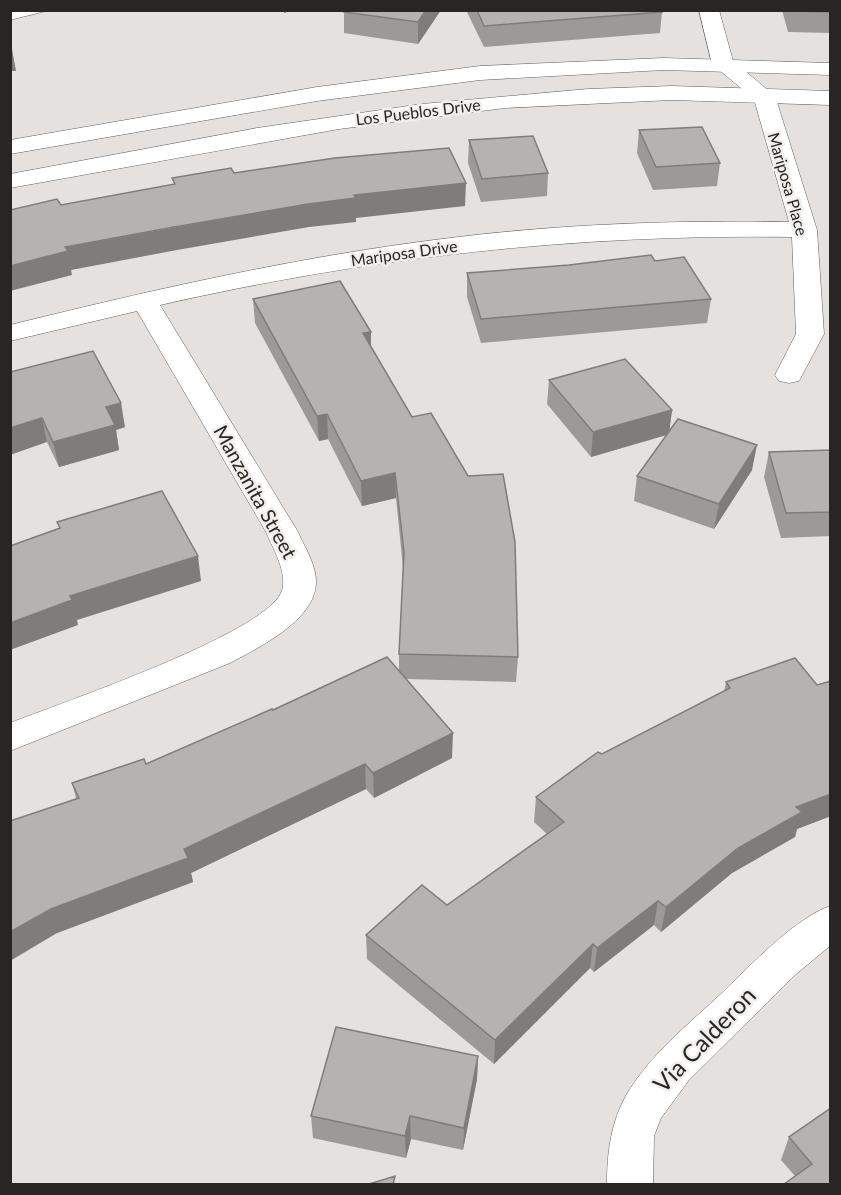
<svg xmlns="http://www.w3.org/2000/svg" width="841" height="1195" viewBox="0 0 841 1195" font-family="Lato,sans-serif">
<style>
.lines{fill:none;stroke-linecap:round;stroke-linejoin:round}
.lane-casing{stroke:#615f5c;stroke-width:1}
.street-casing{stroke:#615f5c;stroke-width:1}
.secondary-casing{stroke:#615f5c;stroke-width:1}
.lane{fill:#fff;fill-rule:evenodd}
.street{fill:#fff;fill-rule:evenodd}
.secondary{fill:#fff;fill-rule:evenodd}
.wall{fill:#9c9a97}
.shaded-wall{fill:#7f7d7b}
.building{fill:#b5b3b0;stroke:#7f7d7b;stroke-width:1.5}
.labels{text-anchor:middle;stroke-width:5;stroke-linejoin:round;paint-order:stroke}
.far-street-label{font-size:16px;fill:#272625;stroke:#f1eeeb}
.street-label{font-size:20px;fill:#272625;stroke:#f1eeeb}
.near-street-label{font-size:24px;fill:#272625;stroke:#f1eeeb}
</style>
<rect width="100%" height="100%" fill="#e4e1de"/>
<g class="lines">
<defs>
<path id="lane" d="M 21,10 L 50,10 L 10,20 L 10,12 Z"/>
<path id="street" d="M 699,10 L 719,10 L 733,61 L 775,96 L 817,230 L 824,334 L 799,381 L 789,383 L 779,381 L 775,375 L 796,334 L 792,237 C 576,234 371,257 160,305 L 298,532 C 305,548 317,566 316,584 C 314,621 258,648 230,663 L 10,751 L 10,723 C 61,703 261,635 281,593 C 289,574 273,549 266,532 L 137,311 L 10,341 L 10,325 C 156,289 301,256 450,238 C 562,224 676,220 789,222 L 754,99 L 712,64 Z
M 830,906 L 830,946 L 795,975 L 689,1080 L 661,1118 L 654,1136 L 653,1184 L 607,1184 C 607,1152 611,1121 628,1092 C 652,1053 690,1023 723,992 C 751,965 794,919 830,906 Z"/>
<path id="secondary" d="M 664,58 L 830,63 L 830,75 L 664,70 L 480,80 L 317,101 L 10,154 L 10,140 L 317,87 L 480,66 Z
M 672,86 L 830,91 L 830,105 L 672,100 L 505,108 L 339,129 L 10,188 L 10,174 L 257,128 L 422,104 L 588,89 Z"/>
</defs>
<!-- lane casing -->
<use href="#lane" class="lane-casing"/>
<!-- street casing -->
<use href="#street" class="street-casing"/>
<!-- secondary casing -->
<use href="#secondary" class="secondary-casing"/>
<!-- lane -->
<use href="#lane" class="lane"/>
<!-- street -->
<use href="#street" class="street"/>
<!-- secondary -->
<use href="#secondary" class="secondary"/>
</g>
<!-- wall -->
<path class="wall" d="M 345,10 L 441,10 L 418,44 L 344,33 L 344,12 Z
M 466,10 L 661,10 L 662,12 L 660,33 L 484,47 Z
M 782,10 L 831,10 L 831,33 L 788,32 Z
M 639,130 L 720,163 L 717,186 L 653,190 L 637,153 Z
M 469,140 L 548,173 L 547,196 L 481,202 L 468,163 Z
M 655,261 L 711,299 L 707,323 L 481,343 L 467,297 L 467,273 Z
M 253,299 L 371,347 L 518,657 L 516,682 L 406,679 L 452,758 L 374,798 L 366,789 L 191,873 L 193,882 L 57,933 L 76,798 L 72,783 L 146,764 L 273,710 L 399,671 L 399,654 L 403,568 L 396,498 L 362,506 L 328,439 L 319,441 L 255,323 Z
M 10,372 L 125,427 L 116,430 L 119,450 L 59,467 L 47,442 Z
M 549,380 L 672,410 L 669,432 L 752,470 L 714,529 L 634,501 L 637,476 L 667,435 L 591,457 L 547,404 Z
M 831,450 L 831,536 L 781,538 L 764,477 L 769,452 Z
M 831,681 L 831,816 L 797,829 L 795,837 L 732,873 L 661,932 L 654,925 L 594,972 L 590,968 L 494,1064 L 367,959 L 366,935 L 447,905 L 547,834 L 534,822 L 536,797 L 602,754 L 724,692 L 726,682 L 817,685 Z
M 478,1056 L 477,1079 L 463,1150 L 411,1139 L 406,1158 L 313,1138 L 311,1116 Z
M 789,1137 L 831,1185 L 784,1185 L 795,1176 L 781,1160 Z"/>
<!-- shaded-wall -->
<path class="shaded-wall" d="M 284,10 L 293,10 L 284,13 Z
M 426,10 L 441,10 L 418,44 L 418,22 Z
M 10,49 L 12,49 L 16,71 L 10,71 Z
M 466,183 L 465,206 L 356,218 L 356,222 L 309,227 L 177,250 L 71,270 L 72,275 L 10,291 L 10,266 L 65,247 L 354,195 Z
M 371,332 L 371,356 L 363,333 Z
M 121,403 L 125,427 L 116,430 L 119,450 L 59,467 L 53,442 L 106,407 Z
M 672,410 L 669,434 L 591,457 L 593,432 Z
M 327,414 L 328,439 L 319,441 L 317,416 Z
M 42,418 L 47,442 L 10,455 L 10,428 Z
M 757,445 L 752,470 L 714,529 L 719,504 Z
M 395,473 L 396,498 L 362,506 L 361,481 Z
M 198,556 L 201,581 L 77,620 L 78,625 L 10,650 L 10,623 L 70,596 Z
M 453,733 L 452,758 L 374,798 L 373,773 Z
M 365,764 L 366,789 L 191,873 L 193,882 L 57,933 L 10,961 L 10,932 L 51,909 L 184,849 Z
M 831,794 L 831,816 L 797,829 L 795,837 L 732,873 L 661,932 L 666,907 L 738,848 L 796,807 Z
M 658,901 L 654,925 L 594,972 L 597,948 Z
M 593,944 L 590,968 L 494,1064 L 495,1040 Z
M 478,1056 L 477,1079 L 463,1150 L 464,1128 Z
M 410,1116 L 411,1139 L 406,1158 L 405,1136 Z"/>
<!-- building -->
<path class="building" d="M 345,10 L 426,10 L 418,22 L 344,12 Z
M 477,10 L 661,10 L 662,12 L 484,26 Z
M 791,10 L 831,10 L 831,12 L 791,11 Z
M 702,127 L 720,163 L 656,167 L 639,130 Z
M 533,136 L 548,173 L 482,179 L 469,140 Z
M 449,148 L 466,183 L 354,195 L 356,198 L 308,204 L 174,227 L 65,247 L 68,251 L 10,266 L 10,210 L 57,199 L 61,205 L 175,184 L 172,178 L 231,168 L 234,173 L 335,158 Z
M 651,255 L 655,261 L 684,257 L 711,299 L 481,319 L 467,273 L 569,265 Z
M 340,281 L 371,332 L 363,333 L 412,417 L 431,413 L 468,476 L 503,474 L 515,542 L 518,657 L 399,654 L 404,552 L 395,473 L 361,481 L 327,414 L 317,416 L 253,299 Z
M 93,351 L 121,403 L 106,407 L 115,425 L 53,442 L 42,418 L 10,428 L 10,372 Z
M 625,359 L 672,410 L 593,432 L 549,380 Z
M 678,419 L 757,445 L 719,504 L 637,476 Z
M 831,450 L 831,512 L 786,513 L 769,452 Z
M 162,491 L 198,556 L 70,596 L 72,600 L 10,623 L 10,546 L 60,528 L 57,522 Z
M 387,657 L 453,733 L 373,773 L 365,764 L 184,849 L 188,858 L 51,909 L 10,932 L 10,821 L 79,798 L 72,783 L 144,759 L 146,764 L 272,709 L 273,710 Z
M 795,658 L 817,685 L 831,681 L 831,794 L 796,807 L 802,812 L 738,848 L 666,907 L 658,901 L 597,948 L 593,944 L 495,1040 L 366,935 L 422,885 L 447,905 L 564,822 L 536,797 L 598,752 L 602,754 L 730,688 L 726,682 Z
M 336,1027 L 478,1056 L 464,1128 L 410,1116 L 405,1136 L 311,1116 Z
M 831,1108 L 831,1185 L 785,1185 L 784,1184 L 812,1164 L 789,1137 Z
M 395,1176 L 393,1185 L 366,1185 Z"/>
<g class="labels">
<!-- far-street labels -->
<g class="far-street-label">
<text transform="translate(418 112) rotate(-7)" y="6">Los Pueblos Drive</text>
<text transform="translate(788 184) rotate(74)" y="6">Mariposa Place</text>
<text transform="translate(404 253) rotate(-8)" y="6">Mariposa Drive</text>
</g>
<!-- street labels -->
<g class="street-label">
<text transform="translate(255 492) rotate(61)" y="7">Manzanita Street</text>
</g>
<!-- near-street labels -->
<g class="near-street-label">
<text transform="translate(705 1040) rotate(-46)" y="8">Via Calderon</text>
</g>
</g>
<!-- border -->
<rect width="841" height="1195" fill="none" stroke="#272625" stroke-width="24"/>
</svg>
